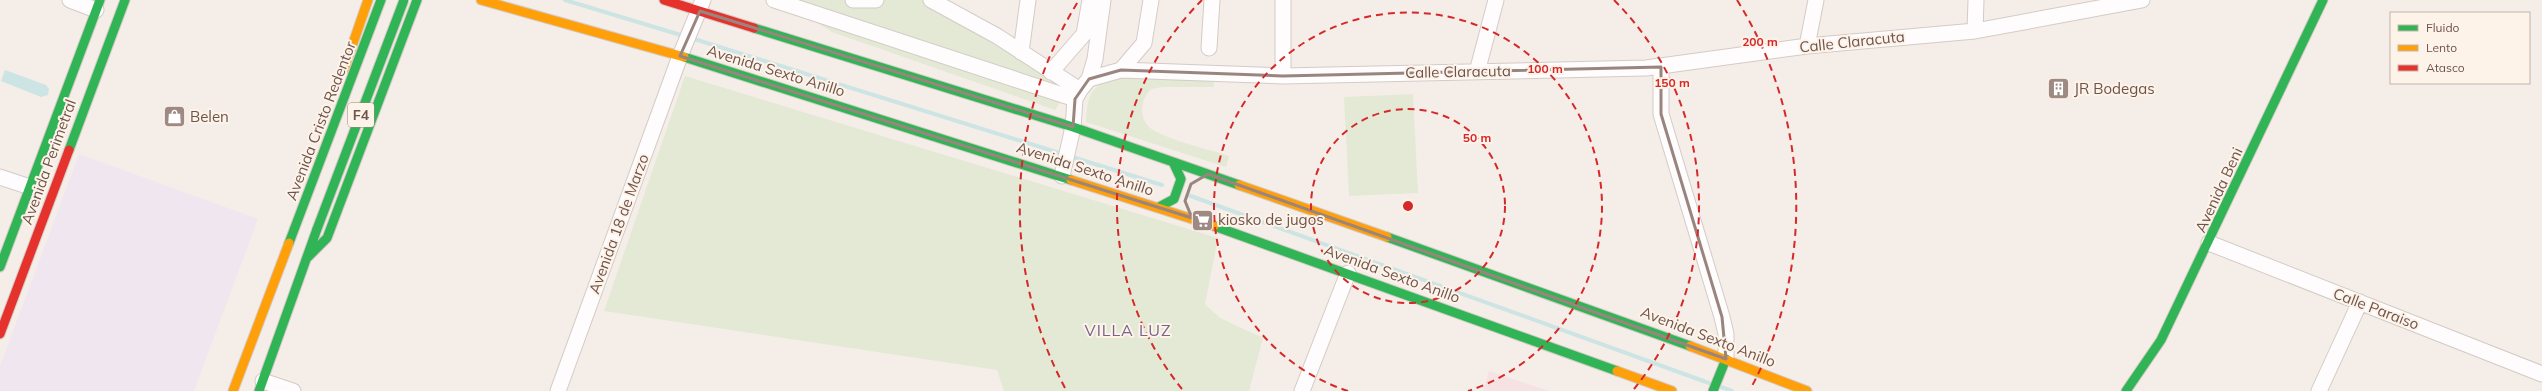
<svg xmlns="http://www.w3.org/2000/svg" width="2542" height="391" viewBox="0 0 2542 391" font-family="Mulish,sans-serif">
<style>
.education{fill:#f0e6f0}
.medical{fill:#f6e1e3}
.green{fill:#e3e9d4}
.water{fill:#cce4e3}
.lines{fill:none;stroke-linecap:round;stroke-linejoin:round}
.stream{stroke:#cce4e3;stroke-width:4}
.street-casing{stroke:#d3cbc7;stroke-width:17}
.fast-casing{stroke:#d4cac5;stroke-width:11}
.slow-casing{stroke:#d4cac5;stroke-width:11}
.jam-casing{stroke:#d4cac5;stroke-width:11}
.street{stroke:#fefcfc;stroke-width:15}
.fast{stroke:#30b455;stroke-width:9}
.slow{stroke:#ff9f0a;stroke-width:9}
.jam{stroke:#e5322d;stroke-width:9}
.fast-bridge-casing{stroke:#d3c9c6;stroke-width:11;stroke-linecap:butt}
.fast-bridge{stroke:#30b455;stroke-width:9}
.marked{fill:none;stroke:#99857e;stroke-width:3;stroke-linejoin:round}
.ring{fill:none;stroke:#d62828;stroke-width:2;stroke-dasharray:7 5}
.labels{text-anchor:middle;stroke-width:4;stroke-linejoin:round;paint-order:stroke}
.shield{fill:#fdf3e9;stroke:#9a847b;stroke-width:1}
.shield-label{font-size:14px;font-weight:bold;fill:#6f544c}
.street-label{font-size:15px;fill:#6f544c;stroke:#fdf3e9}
.poi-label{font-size:15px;fill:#6f544c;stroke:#fdf3e9;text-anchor:start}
.neighbourhood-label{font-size:16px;letter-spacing:1px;fill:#7a648c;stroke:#fdf3e9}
.centre{fill:#d62828;stroke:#fdf3e9;stroke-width:2}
.ring-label{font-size:12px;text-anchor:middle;font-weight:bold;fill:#d62828;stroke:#fdf3e9;stroke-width:4;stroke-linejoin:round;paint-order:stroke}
</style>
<rect width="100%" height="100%" fill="#f5eee8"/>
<!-- education -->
<path class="education" d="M 79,154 L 258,219 L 194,391 L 0,391 L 0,366 Z"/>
<!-- medical -->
<path class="medical" d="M 1489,371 L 1549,391 L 1483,391 Z"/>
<!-- green -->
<path class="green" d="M 796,0 L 927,0 L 1065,88 L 1063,98 L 1055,110 L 832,32 L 816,22 Z
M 685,76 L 1218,238 L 1205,304 L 1220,318 L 1263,338 L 1249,391 L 1004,391 L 997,370 L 604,311 Z
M 1124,78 L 1213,79 L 1214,87 L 1162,87 L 1151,89 C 1139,101 1138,122 1155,131 C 1177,143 1205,148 1229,156 L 1226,167 L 1086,122 C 1088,89 1092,84 1124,78 Z
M 1413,94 L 1418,193 L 1349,196 L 1344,97 Z"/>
<!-- water -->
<path class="water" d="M 5,70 L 46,85 L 49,89 L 48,95 L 41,97 L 1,81 Z"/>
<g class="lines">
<!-- stream -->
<path class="stream" d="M 565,0 L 684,36
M 691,38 L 1162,185
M 1188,195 L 1709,383
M 1721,387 L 1732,391"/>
<defs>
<path id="street" d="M 70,0 L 96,10
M 774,0 L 1075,99
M 853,0 L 876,0
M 931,0 L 997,36 L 1080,90
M 1283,0 L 1283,76
M 1975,31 L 1976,0
M 1807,46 L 1816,0
M 1209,48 L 1212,0
M 1021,52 L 1028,0
M 1661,67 L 1661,114 L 1722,317 L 1726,334 L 1726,359
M 1121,70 L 1144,43 L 1151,0
M 1051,72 L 1084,34 L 1090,0
M 1477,72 L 1496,0
M 1089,79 L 1095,59 L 1103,0
M 1062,176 L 1073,127 L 1075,99 L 1080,90 L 1089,79 L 1121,70 L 1283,76 L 1646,68 L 1807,46 L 1975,31 L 2142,0
M 0,177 L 30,187
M 2209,243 L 2542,374
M 263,381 L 293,391
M 558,391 L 680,56 L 703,0
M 1302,391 L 1348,273
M 2319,391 L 2360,302"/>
<path id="fast" d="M 754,28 L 1073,127 L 1239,185
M 684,57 L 1071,180
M 69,150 L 125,0
M 1159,207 L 1174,199 L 1181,179 L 1173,162
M 1214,226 L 1617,371
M 1387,237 L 1690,346
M 289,243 L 381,0
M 308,257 L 327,238 L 417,0
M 0,267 L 100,0
M 259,391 L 317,229
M 1713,391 L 1726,359
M 2126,391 L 2161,340 L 2323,0"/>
<path id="slow" d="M 481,0 L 684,57
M 344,69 L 368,0
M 1071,180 L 1214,226
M 1239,185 L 1387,237
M 1690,346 L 1807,391
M 1617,371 L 1672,391
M 233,391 L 289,243"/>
<path id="jam" d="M 664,0 L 754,28
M 0,334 L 69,150"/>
</defs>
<!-- street casing -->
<use href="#street" class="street-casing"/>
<!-- fast casing -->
<use href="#fast" class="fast-casing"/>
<!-- slow casing -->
<use href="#slow" class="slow-casing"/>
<!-- jam casing -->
<use href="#jam" class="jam-casing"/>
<!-- street -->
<use href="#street" class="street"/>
<!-- fast -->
<use href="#fast" class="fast"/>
<!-- slow -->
<use href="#slow" class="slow"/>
<!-- jam -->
<use href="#jam" class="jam"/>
<defs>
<path id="fast-bridge" d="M 317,229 L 404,0"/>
</defs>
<!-- fast-bridge casing -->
<use href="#fast-bridge" class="fast-bridge-casing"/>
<!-- fast-bridge -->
<use href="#fast-bridge" class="fast-bridge"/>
</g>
<!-- marked area -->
<path class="marked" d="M 700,11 L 1073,127 L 1075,99 L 1089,79 L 1121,70 L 1283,76 L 1661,67 L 1661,114 L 1722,317 L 1726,359 L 1208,174 L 1191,184 L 1185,201 L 1192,218 L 680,56 Z"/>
<!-- distance rings -->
<g class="ring">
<circle cx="1408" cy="206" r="97"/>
<path d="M1348 391A194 194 0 1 1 1468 391"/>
<path d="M1182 389A291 291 0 0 1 1202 0M1614 0A291 291 0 0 1 1634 389"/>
<path d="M1065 388A388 388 0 0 1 1079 0M1737 0A388 388 0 0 1 1751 388"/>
</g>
<!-- icons -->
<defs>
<symbol id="building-square" viewBox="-11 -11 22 22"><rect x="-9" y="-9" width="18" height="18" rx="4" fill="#9e8a83" stroke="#fdf3e9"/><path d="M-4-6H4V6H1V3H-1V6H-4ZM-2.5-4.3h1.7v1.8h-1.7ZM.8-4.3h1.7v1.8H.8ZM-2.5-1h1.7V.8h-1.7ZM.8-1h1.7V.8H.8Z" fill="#fff"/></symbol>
<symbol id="shop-square" viewBox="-11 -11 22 22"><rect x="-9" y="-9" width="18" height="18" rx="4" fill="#9e8a83" stroke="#fdf3e9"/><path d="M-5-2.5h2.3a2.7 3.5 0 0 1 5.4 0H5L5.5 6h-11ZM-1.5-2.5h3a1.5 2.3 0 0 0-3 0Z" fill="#fff"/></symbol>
<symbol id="supermarket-square" viewBox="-11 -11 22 22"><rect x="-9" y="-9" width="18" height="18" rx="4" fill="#9e8a83" stroke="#fdf3e9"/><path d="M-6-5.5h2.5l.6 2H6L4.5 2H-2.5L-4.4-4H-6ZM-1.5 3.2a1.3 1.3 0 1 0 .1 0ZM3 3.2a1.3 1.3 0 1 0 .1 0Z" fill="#fff"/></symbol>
</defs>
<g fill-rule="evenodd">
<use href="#building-square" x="2046" y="76" width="25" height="25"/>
<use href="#shop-square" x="162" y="104" width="25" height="25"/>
<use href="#supermarket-square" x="1190" y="208" width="25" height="25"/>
</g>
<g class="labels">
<!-- shield labels -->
<rect class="shield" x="348" y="103" width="26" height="24" rx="3"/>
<g class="shield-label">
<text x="361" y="120">F4</text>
</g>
<!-- street labels -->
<g class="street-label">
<text transform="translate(1852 42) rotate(-6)" y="5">Calle Claracuta</text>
<text transform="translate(776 71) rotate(17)" y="5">Avenida Sexto Anillo</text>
<text transform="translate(1458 72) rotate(-1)" y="5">Calle Claracuta</text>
<text transform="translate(321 121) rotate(-69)" y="5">Avenida Cristo Redentor</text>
<text transform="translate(49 162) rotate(-70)" y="5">Avenida Perimetral</text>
<text transform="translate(1085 169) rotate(18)" y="5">Avenida Sexto Anillo</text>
<text transform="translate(2219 190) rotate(-65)" y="5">Avenida Beni</text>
<text transform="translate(619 224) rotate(-70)" y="5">Avenida 18 de Marzo</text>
<text transform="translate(1392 274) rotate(20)" y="5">Avenida Sexto Anillo</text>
<text transform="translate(2376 309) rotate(21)" y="5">Calle Paraiso</text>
<text transform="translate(1708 337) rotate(21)" y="5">Avenida Sexto Anillo</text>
</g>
<!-- poi labels -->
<g class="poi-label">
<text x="2074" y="94">JR Bodegas</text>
<text x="190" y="122">Belen</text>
<text x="1218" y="225">kiosko de jugos</text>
</g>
<!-- neighbourhood labels -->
<g class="neighbourhood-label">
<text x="1128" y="336">VILLA LUZ</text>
</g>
</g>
<circle cx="1408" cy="206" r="6" class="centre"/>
<g class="ring-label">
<text x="1760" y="46">200 m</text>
<text x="1545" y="73">100 m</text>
<text x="1672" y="87">150 m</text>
<text x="1477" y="142">50 m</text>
</g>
<!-- legend -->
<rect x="2390" y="12" width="140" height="72" fill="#fdf3e9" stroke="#c4b3aa"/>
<rect x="2398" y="25" width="20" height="6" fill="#30b455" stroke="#c4b3aa"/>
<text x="2426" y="32" font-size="12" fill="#6f544c">Fluido</text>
<rect x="2398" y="45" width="20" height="6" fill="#ff9f0a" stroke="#c4b3aa"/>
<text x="2426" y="52" font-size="12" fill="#6f544c">Lento</text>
<rect x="2398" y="65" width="20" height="6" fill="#e5322d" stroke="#c4b3aa"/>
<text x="2426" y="72" font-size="12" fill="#6f544c">Atasco</text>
</svg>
